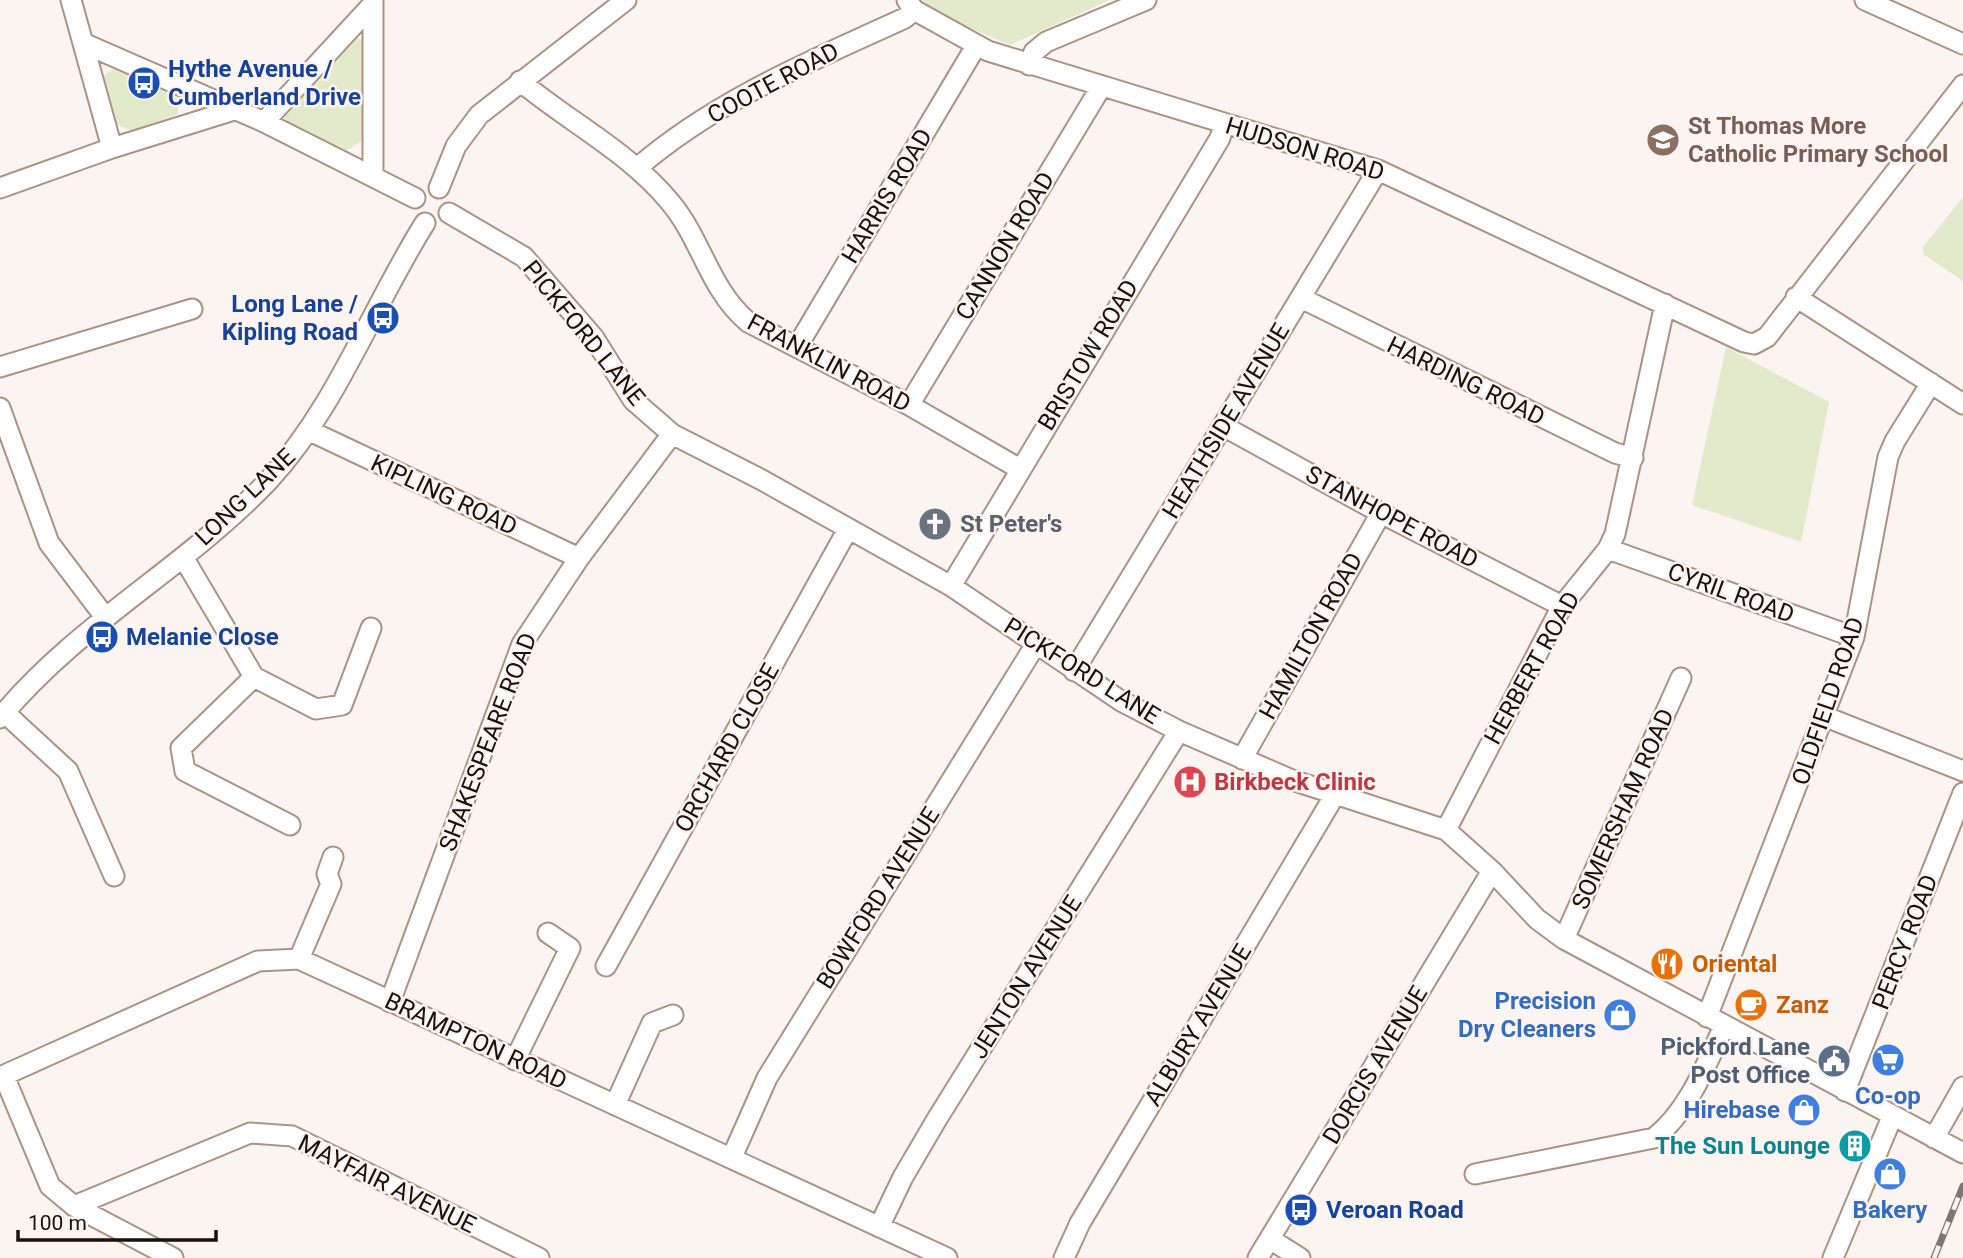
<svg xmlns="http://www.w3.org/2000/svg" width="1963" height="1258" viewBox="0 0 1963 1258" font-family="Roboto,sans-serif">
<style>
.green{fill:#e3eacb}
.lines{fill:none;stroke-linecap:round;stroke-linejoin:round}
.minor-casing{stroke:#ae9283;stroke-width:23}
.minor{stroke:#fff;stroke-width:19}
.rail-casing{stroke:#7e7671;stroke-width:7}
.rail{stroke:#fbf4f1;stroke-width:4.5;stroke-dasharray:13;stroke-linecap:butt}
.labels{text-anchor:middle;stroke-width:5;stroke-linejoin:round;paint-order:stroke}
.transit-label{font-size:24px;font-weight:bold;fill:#164399;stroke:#fbf4f1;text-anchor:start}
.street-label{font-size:24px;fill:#1b110b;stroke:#fbf4f1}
.education-label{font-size:24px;font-weight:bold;fill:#785e54;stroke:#fbf4f1;text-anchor:start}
.worship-label{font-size:24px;font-weight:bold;fill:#5b616d;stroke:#fbf4f1;text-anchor:start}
.health-label{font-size:24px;font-weight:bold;fill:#be3a42;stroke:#fbf4f1;text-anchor:start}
.food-label{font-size:24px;font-weight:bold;fill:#c56008;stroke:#fbf4f1;text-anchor:start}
.shop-label{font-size:24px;font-weight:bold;fill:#366cbe;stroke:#fbf4f1;text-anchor:end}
.service-label{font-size:24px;font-weight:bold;fill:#4e5e75;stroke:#fbf4f1;text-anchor:end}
.culture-label{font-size:24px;font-weight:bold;fill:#0d838f;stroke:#fbf4f1;text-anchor:end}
</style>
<rect width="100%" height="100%" fill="#fbf4f1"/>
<!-- green -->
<path class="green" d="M 922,0 L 1110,0 L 1010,45 L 940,15 Z
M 357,37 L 362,41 L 363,140 L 346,151 L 287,123 L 284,115 L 350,39 Z
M 116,68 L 178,98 L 178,114 L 132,131 L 115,124 L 101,77 Z
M 1963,197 L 1963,281 L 1923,254 L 1923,247 Z
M 1726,347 L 1829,402 L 1801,542 L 1692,505 Z"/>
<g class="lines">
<defs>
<path id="minor" d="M 71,0 L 112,148
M 907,0 L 914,10 L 988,51 L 1378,170 L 1744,342 L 1754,344 L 1767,337 L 1963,85
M 1865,0 L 1963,44
M 83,43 L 264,122 L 415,198
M 1029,65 L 1034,52 L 1046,42 L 1146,0
M 520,81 C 569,122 629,152 670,202 C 702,240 709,289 748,322 L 909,405 L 1020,469
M 264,122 L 373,4
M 637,168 C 716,100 811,61 905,18 L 914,10
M 373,176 L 373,0
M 0,188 L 112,148 L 234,110
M 439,188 L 456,146 L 479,115 L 626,0
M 449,213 L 524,257 L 594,338 L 633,400 L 672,434 L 762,480 L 951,586 L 1121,701 L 1179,731 L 1292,780 L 1446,830 L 1492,871 L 1537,919 L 1564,939 L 1963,1153
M 1796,297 L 1963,404
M 1301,298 L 1615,453 L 1633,458
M 798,345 L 976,46
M 0,367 L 192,309
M 909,405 L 1101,87
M 0,408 L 49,543 L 105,617
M 1223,426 L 1381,513 L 1562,606
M 310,431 L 579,558
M 1608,549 L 1854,637
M 183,557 L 254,677 L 316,709 L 342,705 L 371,628
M 951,586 L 1220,138 L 1224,124
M 1074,671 L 1378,170
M 254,677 L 181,748 L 185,771 L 290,825
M 5,713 L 68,771 L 114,876
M 1826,717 L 1963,771
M 0,718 C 76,625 187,567 269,480 C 337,406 372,307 425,223
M 1242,759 L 1381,513
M 1446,830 L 1562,606 L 1608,549 L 1615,534 L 1665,304
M 1564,939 L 1681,678
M 299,959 L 331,884 L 327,874 L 333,857
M 606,966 L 848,529
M 390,1002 L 522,644 L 579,558 L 672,434
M 1707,1017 L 1854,637 L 1888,457 L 1895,441 L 1931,383
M 515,1060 L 570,948 L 548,933
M 4,1076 L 50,1186 L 74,1206 L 173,1258
M 0,1077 L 258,961 L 299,959 L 947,1258
M 1845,1091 L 1963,793
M 615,1105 L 652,1023 L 673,1015
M 1934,1138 L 1963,1087
M 732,1157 L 767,1078 L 1036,644
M 1475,1174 L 1654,1138 C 1688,1112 1706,1065 1724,1026
M 74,1206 L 250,1133 L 292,1136 L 539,1258
M 879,1227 L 903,1177 L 937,1119 L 1179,731
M 1270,1239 L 1300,1258
M 1064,1258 L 1080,1223 L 1336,793
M 1258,1258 L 1492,871
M 1833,1258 L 1892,1117"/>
</defs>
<!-- minor casing -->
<use href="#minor" class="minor-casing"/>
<!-- minor -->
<use href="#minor" class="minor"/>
<defs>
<path id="rail" d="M 1934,1258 L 1963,1186"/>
</defs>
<!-- rail casing -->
<use href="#rail" class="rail-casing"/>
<!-- rail -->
<use href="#rail" class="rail"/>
</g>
<!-- icons -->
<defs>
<symbol id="bus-disc" viewBox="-11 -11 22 22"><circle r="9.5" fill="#1a4fb4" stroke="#fbf4f1"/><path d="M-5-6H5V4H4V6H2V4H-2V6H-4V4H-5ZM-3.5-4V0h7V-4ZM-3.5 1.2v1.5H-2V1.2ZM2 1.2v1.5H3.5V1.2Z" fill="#fff"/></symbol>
<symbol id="school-disc" viewBox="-11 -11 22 22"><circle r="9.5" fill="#8d6e63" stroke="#fbf4f1"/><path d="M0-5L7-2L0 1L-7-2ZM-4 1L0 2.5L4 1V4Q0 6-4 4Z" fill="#fff"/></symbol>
<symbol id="church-disc" viewBox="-11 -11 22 22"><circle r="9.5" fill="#6b7280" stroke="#fbf4f1"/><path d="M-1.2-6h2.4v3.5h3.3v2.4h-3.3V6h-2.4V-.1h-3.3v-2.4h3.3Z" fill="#fff"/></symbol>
<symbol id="hospital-disc" viewBox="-11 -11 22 22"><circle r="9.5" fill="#e0444e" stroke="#fbf4f1"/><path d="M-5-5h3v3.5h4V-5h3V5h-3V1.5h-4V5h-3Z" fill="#fff"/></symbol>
<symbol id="restaurant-disc" viewBox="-11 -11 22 22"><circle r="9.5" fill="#e8710a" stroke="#fbf4f1"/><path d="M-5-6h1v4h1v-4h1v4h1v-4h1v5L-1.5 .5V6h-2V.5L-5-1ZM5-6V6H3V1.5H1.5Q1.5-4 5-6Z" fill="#fff"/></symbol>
<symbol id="cafe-disc" viewBox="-11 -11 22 22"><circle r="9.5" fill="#e8710a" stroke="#fbf4f1"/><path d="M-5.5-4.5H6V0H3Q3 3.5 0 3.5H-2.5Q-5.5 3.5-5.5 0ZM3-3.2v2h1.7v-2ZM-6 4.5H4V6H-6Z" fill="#fff"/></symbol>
<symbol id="shop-disc" viewBox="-11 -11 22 22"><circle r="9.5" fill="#3f7fe0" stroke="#fbf4f1"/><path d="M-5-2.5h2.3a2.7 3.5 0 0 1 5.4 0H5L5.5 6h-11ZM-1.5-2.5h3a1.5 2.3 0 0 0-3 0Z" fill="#fff"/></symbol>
<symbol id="supermarket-disc" viewBox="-11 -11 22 22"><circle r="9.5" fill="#3f7fe0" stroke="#fbf4f1"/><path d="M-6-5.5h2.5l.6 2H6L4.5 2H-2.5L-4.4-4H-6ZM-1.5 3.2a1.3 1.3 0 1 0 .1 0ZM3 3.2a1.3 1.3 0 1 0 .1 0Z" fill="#fff"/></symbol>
<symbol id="civic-disc" viewBox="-11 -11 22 22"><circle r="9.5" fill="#5c6f8a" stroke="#fbf4f1"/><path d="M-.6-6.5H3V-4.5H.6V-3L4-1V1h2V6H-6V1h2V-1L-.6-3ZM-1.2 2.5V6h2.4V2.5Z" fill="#fff"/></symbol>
<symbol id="building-disc" viewBox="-11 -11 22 22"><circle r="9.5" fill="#0f9aa8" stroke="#fbf4f1"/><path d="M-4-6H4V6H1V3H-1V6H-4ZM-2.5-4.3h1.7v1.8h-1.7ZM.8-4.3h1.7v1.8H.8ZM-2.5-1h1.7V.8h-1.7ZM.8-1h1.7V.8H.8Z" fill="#fff"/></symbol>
</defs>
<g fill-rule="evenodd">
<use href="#bus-disc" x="125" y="64" width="38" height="38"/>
<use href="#school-disc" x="1644" y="121" width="38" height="38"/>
<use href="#bus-disc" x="364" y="299" width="38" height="38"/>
<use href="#church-disc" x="916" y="505" width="38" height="38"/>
<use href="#bus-disc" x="83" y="618" width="38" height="38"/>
<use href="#hospital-disc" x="1171" y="763" width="38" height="38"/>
<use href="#restaurant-disc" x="1648" y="945" width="38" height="38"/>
<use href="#cafe-disc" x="1732" y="986" width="38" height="38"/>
<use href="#shop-disc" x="1601" y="996" width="38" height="38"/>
<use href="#supermarket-disc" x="1869" y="1041" width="38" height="38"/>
<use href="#civic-disc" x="1815" y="1042" width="38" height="38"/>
<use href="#shop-disc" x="1785" y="1091" width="38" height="38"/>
<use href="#building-disc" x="1836" y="1127" width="38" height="38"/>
<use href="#shop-disc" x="1871" y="1155" width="38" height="38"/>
<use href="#bus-disc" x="1282" y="1191" width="38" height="38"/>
</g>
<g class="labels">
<!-- transit labels -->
<g class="transit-label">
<text x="168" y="77">Hythe Avenue /<tspan x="168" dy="28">Cumberland Drive</tspan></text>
<text x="358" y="312" text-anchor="end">Long Lane /<tspan x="358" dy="28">Kipling Road</tspan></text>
<text x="126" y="645">Melanie Close</text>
<text x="1326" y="1218">Veroan Road</text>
</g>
<!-- street labels -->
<g class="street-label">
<text transform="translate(773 83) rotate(-28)" y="8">COOTE ROAD</text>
<text transform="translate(1305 149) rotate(17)" y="8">HUDSON ROAD</text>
<text transform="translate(887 196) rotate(-59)" y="8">HARRIS ROAD</text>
<text transform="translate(1005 246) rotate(-59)" y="8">CANNON ROAD</text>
<text transform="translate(584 333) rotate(51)" y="8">PICKFORD LANE</text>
<text transform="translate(1088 355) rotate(-59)" y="8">BRISTOW ROAD</text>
<text transform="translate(829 363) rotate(28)" y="8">FRANKLIN ROAD</text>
<text transform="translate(1466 381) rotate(26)" y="8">HARDING ROAD</text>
<text transform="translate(1226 421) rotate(-59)" y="8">HEATHSIDE AVENUE</text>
<text transform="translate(444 495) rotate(25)" y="8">KIPLING ROAD</text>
<text transform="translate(245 497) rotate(-44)" y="8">LONG LANE</text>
<text transform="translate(1392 517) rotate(28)" y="8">STANHOPE ROAD</text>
<text transform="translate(1731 593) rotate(20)" y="8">CYRIL ROAD</text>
<text transform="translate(1311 636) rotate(-61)" y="8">HAMILTON ROAD</text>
<text transform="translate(1532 668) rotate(-61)" y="8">HERBERT ROAD</text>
<text transform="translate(1082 671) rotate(32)" y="8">PICKFORD LANE</text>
<text transform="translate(1828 701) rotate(-71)" y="8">OLDFIELD ROAD</text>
<text transform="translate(488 742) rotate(-69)" y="8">SHAKESPEARE ROAD</text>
<text transform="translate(727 748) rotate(-61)" y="8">ORCHARD CLOSE</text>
<text transform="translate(1623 809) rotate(-66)" y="8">SOMERSHAM ROAD</text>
<text transform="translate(878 898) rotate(-58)" y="8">BOWFORD AVENUE</text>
<text transform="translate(1905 942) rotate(-69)" y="8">PERCY ROAD</text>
<text transform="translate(1026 977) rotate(-58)" y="8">JENTON AVENUE</text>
<text transform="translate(1198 1025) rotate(-59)" y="8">ALBURY AVENUE</text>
<text transform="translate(476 1041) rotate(25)" y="8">BRAMPTON ROAD</text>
<text transform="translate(1375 1065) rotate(-59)" y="8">DORCIS AVENUE</text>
<text transform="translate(387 1184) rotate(26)" y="8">MAYFAIR AVENUE</text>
</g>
<!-- education labels -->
<g class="education-label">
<text x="1688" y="134">St Thomas More<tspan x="1688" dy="28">Catholic Primary School</tspan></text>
</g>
<!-- worship labels -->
<g class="worship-label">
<text x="960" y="532">St Peter's</text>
</g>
<!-- health labels -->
<g class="health-label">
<text x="1214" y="790">Birkbeck Clinic</text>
</g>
<!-- food labels -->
<g class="food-label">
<text x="1692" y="972">Oriental</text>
<text x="1776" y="1013">Zanz</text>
</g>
<!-- shop labels -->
<g class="shop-label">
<text x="1596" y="1009">Precision<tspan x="1596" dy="28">Dry Cleaners</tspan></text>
<text x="1888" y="1104" text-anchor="middle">Co-op</text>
<text x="1780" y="1118">Hirebase</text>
<text x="1890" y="1218" text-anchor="middle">Bakery</text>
</g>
<!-- service labels -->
<g class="service-label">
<text x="1810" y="1055">Pickford Lane<tspan x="1810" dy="28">Post Office</tspan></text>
</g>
<!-- culture labels -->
<g class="culture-label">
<text x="1830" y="1154">The Sun Lounge</text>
</g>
</g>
<!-- scale -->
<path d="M18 1230v10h198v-10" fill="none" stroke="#1b110b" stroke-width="3.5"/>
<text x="28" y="1230" font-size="21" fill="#1b110b" stroke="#fbf4f1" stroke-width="5" paint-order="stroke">100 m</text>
</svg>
